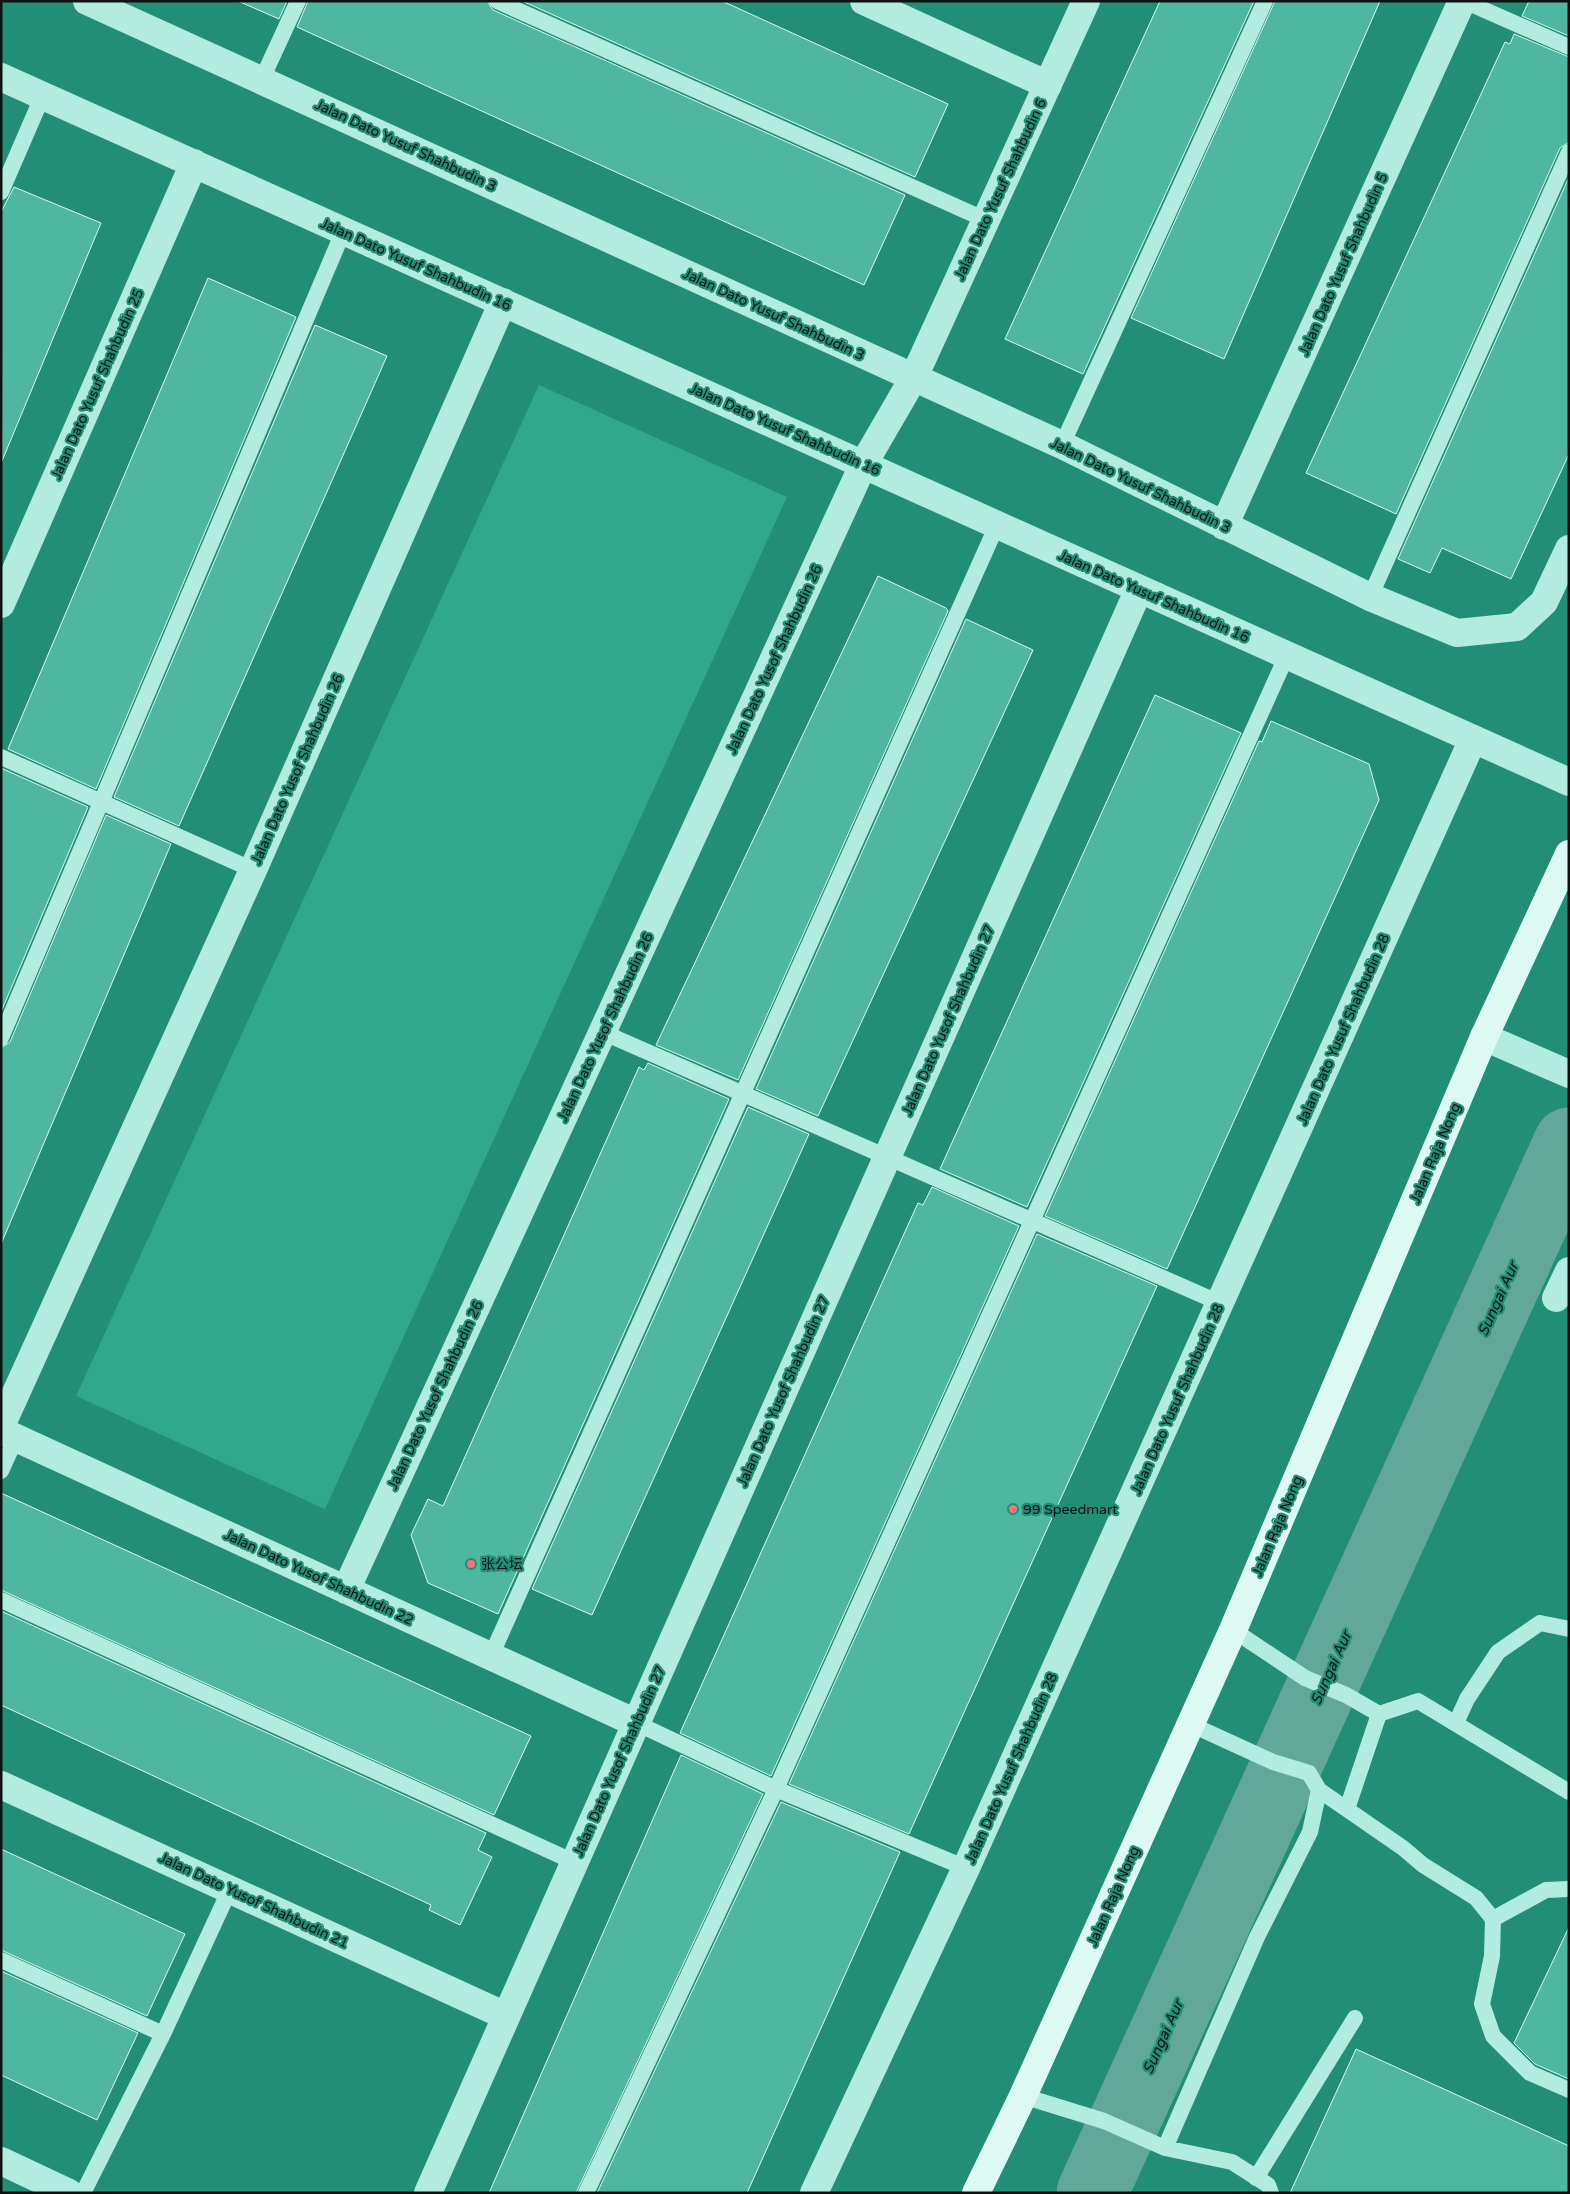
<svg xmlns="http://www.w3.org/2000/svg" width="1570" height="2194" viewBox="0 0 1570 2194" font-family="'Varela Round','Noto Sans SC',sans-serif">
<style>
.green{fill:#2fa88c}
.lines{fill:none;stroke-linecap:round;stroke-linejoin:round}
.river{stroke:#61a898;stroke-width:71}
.building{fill:#4fb79f;stroke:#d7f9f1}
.service{stroke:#b2ecde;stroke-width:16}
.minor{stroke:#b2ecde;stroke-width:28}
.secondary{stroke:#ddf9f3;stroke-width:28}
.poi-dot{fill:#f7747d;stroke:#228e76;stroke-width:2}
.labels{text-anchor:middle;stroke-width:4.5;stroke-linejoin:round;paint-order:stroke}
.street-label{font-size:14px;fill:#111;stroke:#228e76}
.poi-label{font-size:14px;fill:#111;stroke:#228e76;text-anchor:start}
.water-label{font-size:15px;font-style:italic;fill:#111;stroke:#228e76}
</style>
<rect width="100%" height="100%" fill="#228e76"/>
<!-- green -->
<path class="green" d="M 539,385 L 787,497 L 325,1509 L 76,1396 Z"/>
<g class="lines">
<!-- river -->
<path class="river" d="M 1092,2193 L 1569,1143"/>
</g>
<!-- building -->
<path class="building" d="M 238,1 L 287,1 L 279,19 Z
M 308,1 L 487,1 L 493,10 L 905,195 L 864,285 L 297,27 Z
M 522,1 L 722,1 L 948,104 L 915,177 Z
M 1160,1 L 1254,1 L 1083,374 L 1005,339 Z
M 1275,1 L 1380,1 L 1224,359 L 1131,318 Z
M 1529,1 L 1569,1 L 1569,36 L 1522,16 Z
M 1514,34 L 1569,57 L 1569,142 L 1560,148 L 1396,514 L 1306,473 L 1505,42 L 1510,44 Z
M 1569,177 L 1569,454 L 1511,579 L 1442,548 L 1430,573 L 1398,559 Z
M 14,187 L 101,223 L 2,461 L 1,212 Z
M 208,278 L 296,317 L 96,789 L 8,749 Z
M 315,325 L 387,356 L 179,826 L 114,797 Z
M 878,576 L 946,608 L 948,611 L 738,1080 L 656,1045 Z
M 966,619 L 1033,650 L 818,1116 L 756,1089 Z
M 1155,695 L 1241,733 L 1027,1207 L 940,1169 Z
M 1271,721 L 1369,764 L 1379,800 L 1167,1269 L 1045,1216 L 1259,741 L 1262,742 Z
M 1,768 L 88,807 L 1,1012 Z
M 106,815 L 171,844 L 1,1244 L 1,1048 L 10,1042 Z
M 648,1063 L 729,1099 L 498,1614 L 428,1583 L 411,1535 L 428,1499 L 443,1506 L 639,1067 L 644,1070 Z
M 748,1107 L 809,1134 L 592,1615 L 532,1589 Z
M 932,1187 L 1019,1226 L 771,1776 L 680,1733 L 903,1236 L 918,1203 L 923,1205 Z
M 1037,1234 L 1157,1286 L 909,1834 L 789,1784 Z
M 1,1493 L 531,1736 L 494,1815 L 1,1590 Z
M 1,1611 L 486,1833 L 478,1850 L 492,1857 L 460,1925 L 429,1910 L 431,1905 L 1,1705 Z
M 681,1755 L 763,1794 L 576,2193 L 489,2193 Z
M 781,1802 L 900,1852 L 747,2193 L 597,2193 Z
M 1,1849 L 185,1934 L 147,2016 L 1,1950 Z
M 1569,1927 L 1569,2079 L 1535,2064 L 1514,2043 Z
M 1,1971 L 138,2033 L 97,2120 L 1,2075 Z
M 1356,2049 L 1569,2146 L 1569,2193 L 1290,2193 Z"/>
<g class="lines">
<!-- service -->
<path class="service" d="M 497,1 L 986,220
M 1464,1 L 1569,47
M 262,79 L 298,1
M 1,192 L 43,95
M 1062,445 L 1265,1
M 1370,597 L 1569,152
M 1,757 L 253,870
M 602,1032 L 1220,1303
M 1,1038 L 343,232
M 1,1471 L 16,1438
M 1,1600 L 574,1862
M 1233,1630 L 1305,1678 L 1346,1695 L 1379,1714
M 491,1656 L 997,525
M 636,1723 L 776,1789 L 966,1868
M 1456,1723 L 1467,1699 L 1498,1652 L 1540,1623 L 1569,1629
M 1319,1790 L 1403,1848 L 1423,1865 L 1476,1898 L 1493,1919 L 1492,1956 L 1482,2004 L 1493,2036 L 1530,2073 L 1569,2090
M 1347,1809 L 1379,1714 L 1418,1701 L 1569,1792
M 1493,1919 L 1546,1890 L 1569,1889
M 1,1960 L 163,2034
M 1023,2096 L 1104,2121 L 1165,2148 L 1232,2162 L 1268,2185 L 1271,2193
M 1165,2148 L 1257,1937 L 1310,1832 L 1319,1790 L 1309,1773 L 1273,1762 L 1190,1724
M 1256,2178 L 1355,2018
M 83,2193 L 163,2034 L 230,1889
M 586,2193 L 776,1789 L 1287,655"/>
<!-- minor -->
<path class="minor" d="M 87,1 L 1062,445 L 1370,597 L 1457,633 L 1517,627 L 1544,602 L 1569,549
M 864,1 L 1048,85
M 1,77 L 1569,782
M 1224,526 L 1462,1
M 1,604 L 194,163
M 1484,1037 L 1569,1074
M 1556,1298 L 1569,1271
M 1,1426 L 253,870 L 503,302
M 1,1431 L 636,1723
M 346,1590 L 863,465 L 914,377 L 1086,1
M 1,1785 L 506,2016
M 1,2161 L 69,2193
M 428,2193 L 1139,589
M 814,2193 L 966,1868 L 1473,739"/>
<!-- secondary -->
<path class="secondary" d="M 976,2193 L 1023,2096 L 1233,1630 L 1484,1037 L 1569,854"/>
</g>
<!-- markers -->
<g class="poi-dot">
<circle cx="1013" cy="1509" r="5"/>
<circle cx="471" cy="1564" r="5"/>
</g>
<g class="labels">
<!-- street labels -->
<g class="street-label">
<text transform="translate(406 145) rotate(25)" y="5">Jalan Dato Yusuf Shahbudin 3</text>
<text transform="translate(1000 189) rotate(-65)" y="5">Jalan Dato Yusuf Shahbudin 6</text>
<text transform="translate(416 264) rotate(24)" y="5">Jalan Dato Yusuf Shahbudin 16</text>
<text transform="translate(1343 264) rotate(-66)" y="5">Jalan Dato Yusuf Shahbudin 5</text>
<text transform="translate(774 314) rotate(25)" y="5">Jalan Dato Yusuf Shahbudin 3</text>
<text transform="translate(97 384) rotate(-66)" y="5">Jalan Dato Yusuf Shahbudin 25</text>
<text transform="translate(785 429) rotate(24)" y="5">Jalan Dato Yusuf Shahbudin 16</text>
<text transform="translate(1141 485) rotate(26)" y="5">Jalan Dato Yusuf Shahbudin 3</text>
<text transform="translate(1154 596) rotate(24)" y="5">Jalan Dato Yusuf Shahbudin 16</text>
<text transform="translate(774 659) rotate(-65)" y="5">Jalan Dato Yusof Shahbudin 26</text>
<text transform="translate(297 769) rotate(-66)" y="5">Jalan Dato Yusof Shahbudin 26</text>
<text transform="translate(948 1020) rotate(-66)" y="5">Jalan Dato Yusof Shahbudin 27</text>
<text transform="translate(605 1027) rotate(-65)" y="5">Jalan Dato Yusof Shahbudin 26</text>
<text transform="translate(1343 1029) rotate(-66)" y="5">Jalan Dato Yusuf Shahbudin 28</text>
<text transform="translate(1435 1153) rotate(-67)" y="5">Jalan Raja Nong</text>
<text transform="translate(783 1391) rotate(-66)" y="5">Jalan Dato Yusof Shahbudin 27</text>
<text transform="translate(435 1395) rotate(-65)" y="5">Jalan Dato Yusof Shahbudin 26</text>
<text transform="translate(1177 1399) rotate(-66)" y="5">Jalan Dato Yusuf Shahbudin 28</text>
<text transform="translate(1277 1526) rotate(-67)" y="5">Jalan Raja Nong</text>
<text transform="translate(319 1577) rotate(25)" y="5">Jalan Dato Yusof Shahbudin 22</text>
<text transform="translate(619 1761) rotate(-66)" y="5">Jalan Dato Yusof Shahbudin 27</text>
<text transform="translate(1011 1768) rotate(-66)" y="5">Jalan Dato Yusuf Shahbudin 28</text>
<text transform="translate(1113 1896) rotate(-66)" y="5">Jalan Raja Nong</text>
<text transform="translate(254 1900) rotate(25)" y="5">Jalan Dato Yusof Shahbudin 21</text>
</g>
<!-- poi labels -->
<g class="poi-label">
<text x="1023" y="1514">99 Speedmart</text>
<text x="481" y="1569">张公坛</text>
</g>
<!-- water labels -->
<g class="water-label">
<text transform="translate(1498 1299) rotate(-66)" y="5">Sungai Aur</text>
<text transform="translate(1331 1668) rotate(-66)" y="5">Sungai Aur</text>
<text transform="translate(1163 2037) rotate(-66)" y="5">Sungai Aur</text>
</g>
</g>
<!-- border -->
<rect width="1570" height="2194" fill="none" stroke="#111111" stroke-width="5"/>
</svg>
